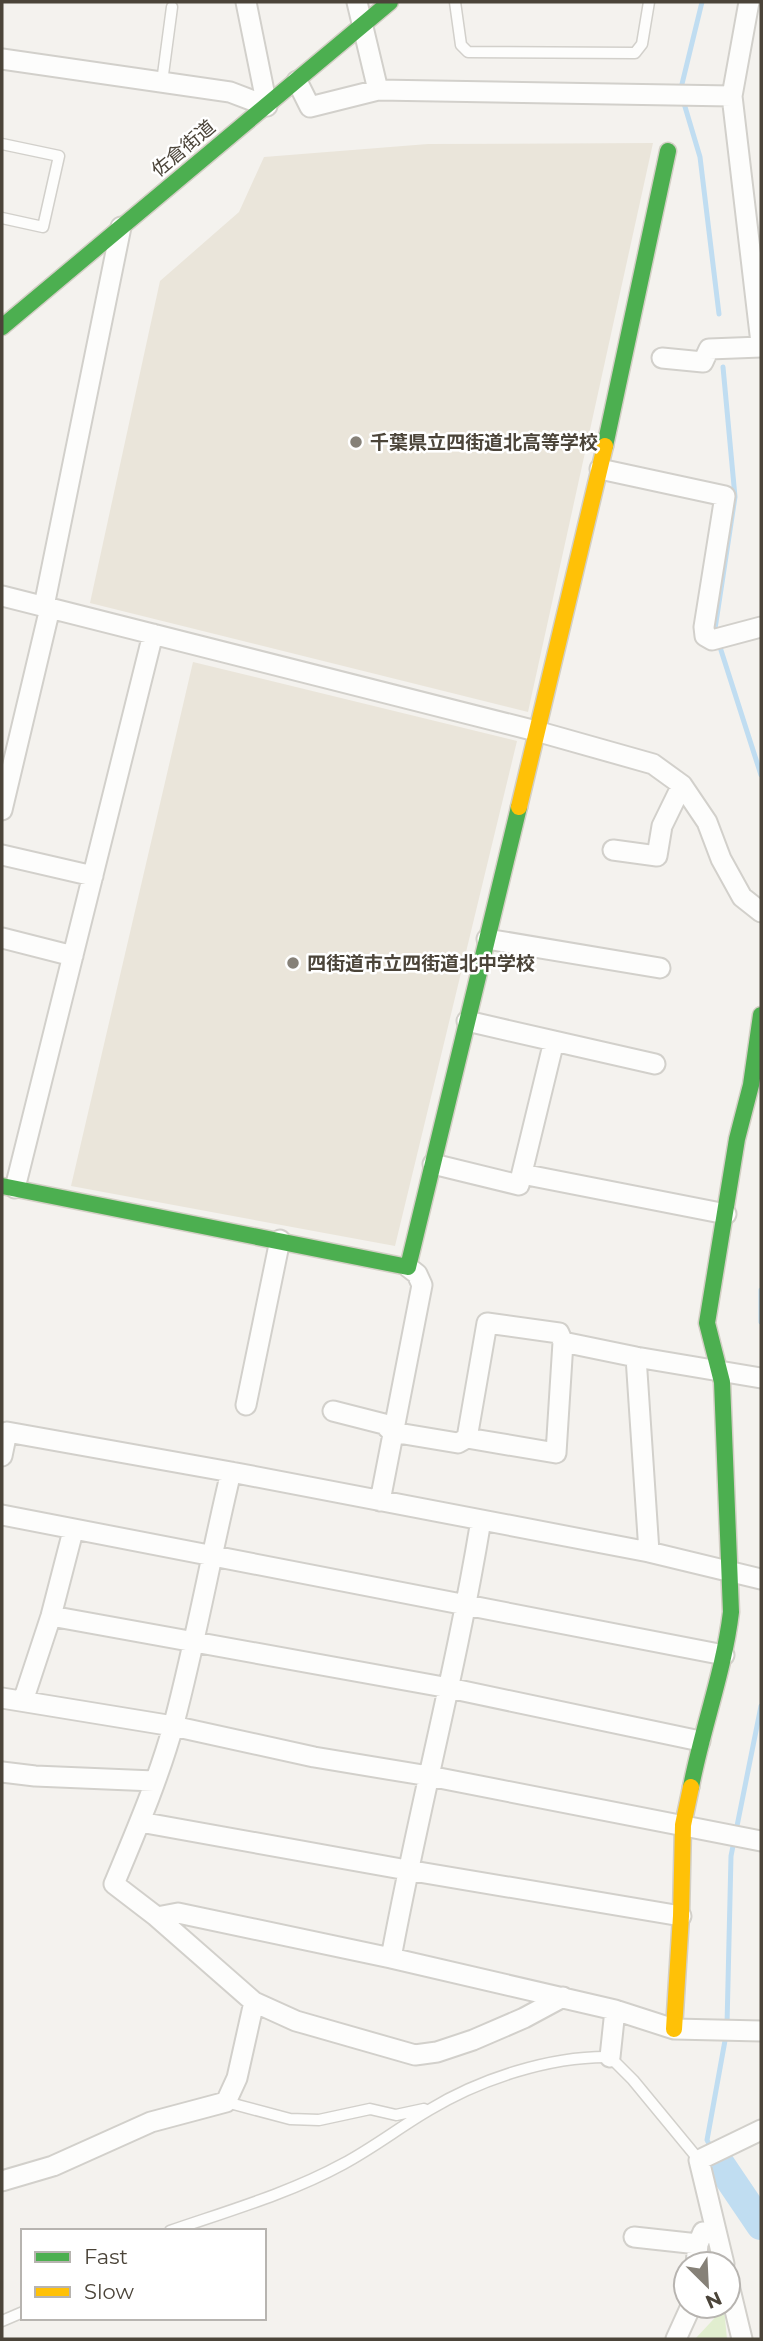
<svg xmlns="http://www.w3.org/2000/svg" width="763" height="2341" viewBox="0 0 763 2341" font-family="Montserrat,'Noto Sans JP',sans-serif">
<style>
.education{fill:#eae5da}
.green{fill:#e1eecf}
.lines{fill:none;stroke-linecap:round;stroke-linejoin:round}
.stream{stroke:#c0ddf1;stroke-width:5}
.river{stroke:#c0ddf1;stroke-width:30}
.lane-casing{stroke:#d2d0cb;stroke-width:13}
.street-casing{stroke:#d2d0cb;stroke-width:23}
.fast-casing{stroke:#d3cfc5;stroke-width:19}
.slow-casing{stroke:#d3cfc5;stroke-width:19}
.lane{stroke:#fdfdfc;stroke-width:10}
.street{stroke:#fdfdfc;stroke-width:19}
.fast{stroke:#4caf50;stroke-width:16}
.slow{stroke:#ffc107;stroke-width:16}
.poi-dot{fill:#868178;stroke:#fff;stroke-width:2.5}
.labels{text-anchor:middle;stroke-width:5;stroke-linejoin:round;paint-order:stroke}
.street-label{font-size:19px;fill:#4b4439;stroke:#fff}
.poi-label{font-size:19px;font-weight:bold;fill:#4b4439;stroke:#fff;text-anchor:start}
</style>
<rect width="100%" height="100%" fill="#f4f2ee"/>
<!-- education -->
<path class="education" d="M 653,143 L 528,712 L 90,603 L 160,281 L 239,212 L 264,157 L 428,144 Z
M 193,662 L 517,741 L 395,1246 L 71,1186 Z"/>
<!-- green -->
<path class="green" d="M 724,2308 L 727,2339 L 695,2339 Z"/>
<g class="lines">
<!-- stream -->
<path class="stream" d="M 682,91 L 682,84 L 702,2
M 683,100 L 700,157 L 719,314
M 716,635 L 715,629 L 735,497 L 723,367
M 719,644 L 761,775
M 761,1290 L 761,1322
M 727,2025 L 731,1856 L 761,1706
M 711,2148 L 707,2140 L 726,2035"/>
<!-- river -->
<path class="river" d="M 717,2160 L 761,2225"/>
<defs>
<path id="lane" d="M 455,2 L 461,45 L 468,52 L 635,53 L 642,44 L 649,2
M 162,82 L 172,7
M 2,144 L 59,156 L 43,227 L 2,218
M 226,2102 L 290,2119 L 319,2120 L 370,2109 L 396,2115 L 424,2109
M 170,2231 C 228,2211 290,2193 343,2164 C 373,2148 400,2127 429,2110 C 480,2079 550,2056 610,2057 L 633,2080 L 699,2160
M 2,2321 L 23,2312"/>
<path id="street" d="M 246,2 L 267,106
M 357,2 L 378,90
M 749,2 L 732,96 L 761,343
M 2,59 L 230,92 L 267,106
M 297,81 L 310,107 L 378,90 L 732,96
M 662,358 L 703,362 L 709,349 L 761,347
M 600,469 L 725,496 L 704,627 L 705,636 L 712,640 L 761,627
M 2,596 L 536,731 L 653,764 L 682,785 L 707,822 L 721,859 L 742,897 L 761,912
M 44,606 L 121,227
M 2,810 L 50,608
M 613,850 L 657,856 L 662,826 L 682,785
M 2,855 L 93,876
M 2,938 L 73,956
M 487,939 L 660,968
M 554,1041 L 655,1064
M 433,1164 L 519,1185 L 554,1041 L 467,1021
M 522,1174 L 726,1214
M 15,1188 L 153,634
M 636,1357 L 649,1552
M 246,1405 L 280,1240
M 333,1411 L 384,1424 L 392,1432 L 458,1443 L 467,1438 L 487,1323 L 559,1333 L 563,1342 L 636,1357 L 761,1378
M 467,1438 L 556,1453 L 563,1342
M 2,1456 L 7,1432 L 231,1472 L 649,1552 L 761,1579
M 231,1472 C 211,1555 196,1640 174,1723 C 159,1778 136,1831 114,1884 L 157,1917 L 254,2002 L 296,2021 L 415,2055 L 437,2052 L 473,2040 L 524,2018 L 563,1997
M 380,1501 L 422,1285 L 417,1274 L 408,1267
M 2,1515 L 724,1655
M 481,1520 C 457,1667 418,1811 391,1958 L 615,2010 L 674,2029 L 761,2031
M 51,1616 L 449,1688 L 700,1741
M 2,1698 L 173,1726 L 314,1757 L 429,1776 L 761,1841
M 23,1701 L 51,1616 L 73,1531
M 2,1772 L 35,1776 L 154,1781
M 140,1822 L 407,1870 L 681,1916
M 157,1917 L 178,1913 L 391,1958
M 610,2057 L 615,2010
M 2,2181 L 53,2166 L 151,2122 L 226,2102 L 237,2078 L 254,2002
M 634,2237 L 698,2244
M 696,2264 L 698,2244 L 703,2232
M 724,2264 L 699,2160 L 761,2130
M 728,2281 L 742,2339
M 676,2339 L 691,2306"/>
<path id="fast" d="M 2,327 L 390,2
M 605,446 L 668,151
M 2,1186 L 408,1267 L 519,807
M 691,1787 C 702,1729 724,1671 731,1612 L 722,1382 L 707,1323 L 737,1139 L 751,1085 L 761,1015"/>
<path id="slow" d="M 519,807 L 605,446
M 674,2029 L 681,1916 L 683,1825 L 691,1787"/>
</defs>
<!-- lane casing -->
<use href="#lane" class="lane-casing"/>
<!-- street casing -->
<use href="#street" class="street-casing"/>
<!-- fast casing -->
<use href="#fast" class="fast-casing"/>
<!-- slow casing -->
<use href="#slow" class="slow-casing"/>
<!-- lane -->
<use href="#lane" class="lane"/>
<!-- street -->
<use href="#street" class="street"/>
<!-- fast -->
<use href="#fast" class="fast"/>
<!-- slow -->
<use href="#slow" class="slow"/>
</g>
<!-- markers -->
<g class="poi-dot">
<circle cx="356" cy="442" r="7"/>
<circle cx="293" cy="963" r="7"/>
</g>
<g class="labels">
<!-- street labels -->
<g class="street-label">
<text transform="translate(183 148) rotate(-40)" y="7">佐倉街道</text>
</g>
<!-- poi labels -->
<g class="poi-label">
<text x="370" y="449">千葉県立四街道北高等学校</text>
<text x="307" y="970">四街道市立四街道北中学校</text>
</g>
</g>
<!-- border -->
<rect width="763" height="2341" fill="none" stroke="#4b4439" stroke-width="7"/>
<!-- legend -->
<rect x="21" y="2229" width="245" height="91" fill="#ffffff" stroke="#b7b4b0" stroke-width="2"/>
<rect x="35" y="2252" width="35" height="10" fill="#4caf50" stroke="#b7b4b0" stroke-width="2"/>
<text x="84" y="2264" font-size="21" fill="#4b4439">Fast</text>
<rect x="35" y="2287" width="35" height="10" fill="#ffc107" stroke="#b7b4b0" stroke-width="2"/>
<text x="84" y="2299" font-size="21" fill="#4b4439">Slow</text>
<!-- north arrow -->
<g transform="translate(707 2285) rotate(156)"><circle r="33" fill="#ffffff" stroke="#b7b4b0" stroke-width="2"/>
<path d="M0-5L12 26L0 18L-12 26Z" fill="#868178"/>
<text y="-10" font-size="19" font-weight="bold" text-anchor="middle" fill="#4b4439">N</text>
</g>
</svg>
